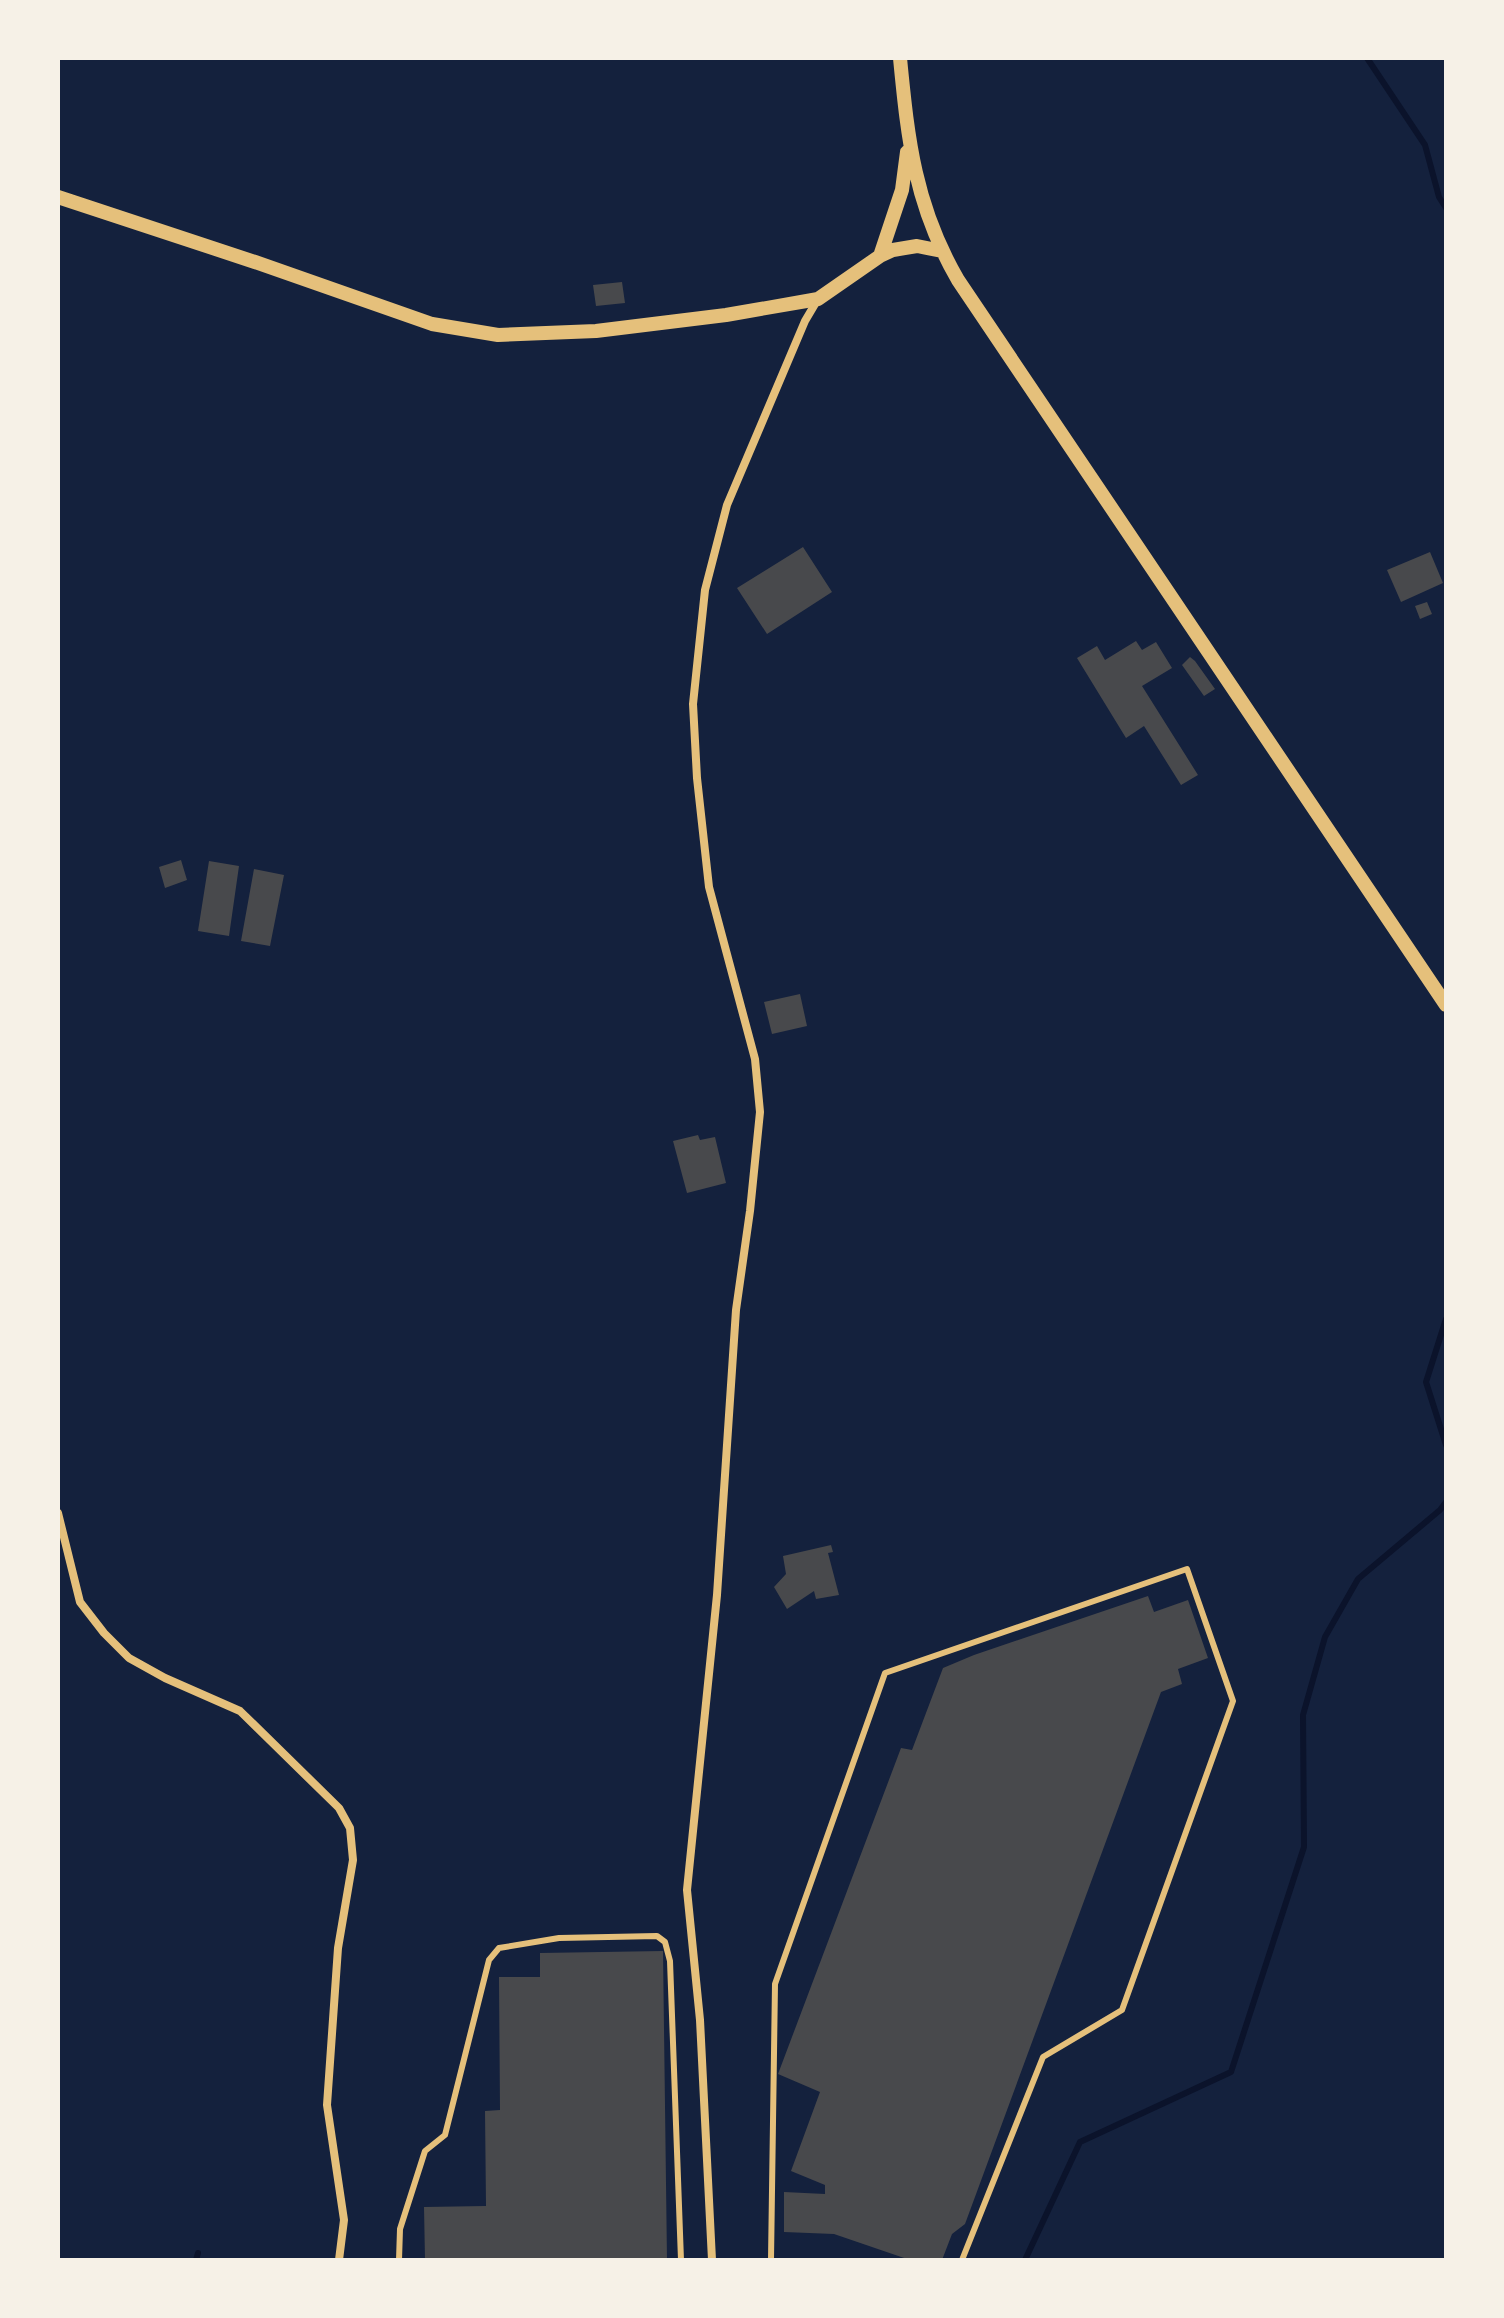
<svg xmlns="http://www.w3.org/2000/svg" width="1504" height="2318" viewBox="0 0 1504 2318" font-family="'Exo 2',sans-serif">
<style>
.lines{fill:none;stroke-linecap:round;stroke-linejoin:round}
.stream{stroke:#0b132b;stroke-width:6}
.building{fill:#48494c}
.service{stroke:#e5c07b;stroke-width:6}
.minor{stroke:#e5c07b;stroke-width:8}
.tertiary{stroke:#e5c07b;stroke-width:14}
</style>
<rect width="100%" height="100%" fill="#14213d"/>
<g class="lines">
<!-- stream -->
<path class="stream" d="M 1367,58 L 1425,145 L 1439,197 L 1446,208
M 1446,1319 L 1426,1382 L 1446,1445
M 196,2260 L 198,2253
M 1025,2260 L 1080,2142 L 1231,2072 L 1304,1847 L 1303,1715 L 1325,1637 L 1358,1579 L 1440,1510 L 1446,1502"/>
</g>
<!-- building -->
<path class="building" d="M 622,282 L 625,303 L 596,306 L 593,285 Z
M 803,547 L 832,592 L 767,634 L 737,588 Z
M 1430,552 L 1443,583 L 1401,602 L 1387,570 Z
M 1427,602 L 1432,614 L 1420,619 L 1415,606 Z
M 1136,641 L 1142,650 L 1156,642 L 1172,668 L 1142,686 L 1198,775 L 1181,785 L 1144,726 L 1126,738 L 1077,658 L 1097,646 L 1105,660 Z
M 1190,657 L 1195,661 L 1215,689 L 1204,696 L 1182,665 Z
M 181,860 L 187,880 L 165,888 L 159,867 Z
M 209,861 L 239,866 L 229,936 L 198,931 Z
M 254,869 L 284,875 L 270,946 L 241,941 Z
M 800,994 L 807,1026 L 772,1034 L 764,1002 Z
M 698,1135 L 700,1140 L 715,1137 L 726,1183 L 687,1193 L 673,1141 Z
M 831,1545 L 833,1552 L 828,1553 L 839,1595 L 816,1599 L 814,1591 L 787,1609 L 774,1587 L 786,1574 L 783,1556 Z
M 1148,1596 L 1154,1612 L 1188,1600 L 1208,1658 L 1178,1669 L 1182,1684 L 1161,1692 L 965,2224 L 952,2234 L 942,2260 L 910,2260 L 834,2234 L 784,2232 L 784,2192 L 825,2194 L 825,2185 L 791,2171 L 820,2092 L 778,2074 L 901,1748 L 912,1750 L 943,1668 L 974,1655 Z
M 663,1951 L 667,2260 L 425,2260 L 424,2207 L 486,2206 L 485,2111 L 500,2110 L 499,1977 L 540,1977 L 540,1953 Z"/>
<g class="lines">
<!-- service -->
<path class="service" d="M 399,2260 L 400,2229 L 425,2151 L 445,2135 L 489,1960 L 499,1948 L 559,1938 L 657,1936 L 665,1942 L 670,1961 L 681,2260
M 771,2260 L 775,1984 L 885,1673 L 1187,1569 L 1233,1701 L 1122,2010 L 1043,2057 L 962,2260"/>
<!-- minor -->
<path class="minor" d="M 58,1513 L 80,1602 L 104,1633 L 129,1658 L 165,1678 L 240,1711 L 339,1808 L 350,1828 L 353,1860 L 338,1948 L 327,2105 L 344,2220 L 339,2260
M 712,2260 L 700,2020 L 687,1890 L 717,1595 L 736,1310 L 750,1211 L 760,1112 L 755,1059 L 709,887 L 697,778 L 693,704 L 705,590 L 727,505 L 805,321 L 818,299"/>
<!-- tertiary -->
<path class="tertiary" d="M 900,58 C 908,141 915,206 958,280 L 1446,1005
M 58,197 L 255,262 L 432,324 L 498,335 L 596,331 L 726,315 L 818,299 L 880,256 L 893,250 L 917,246 L 942,251
M 880,256 L 902,190 L 907,152"/>
</g>
<!-- border -->
<rect width="1504" height="2318" fill="none" stroke="#f6f1e7" stroke-width="120"/>
</svg>
